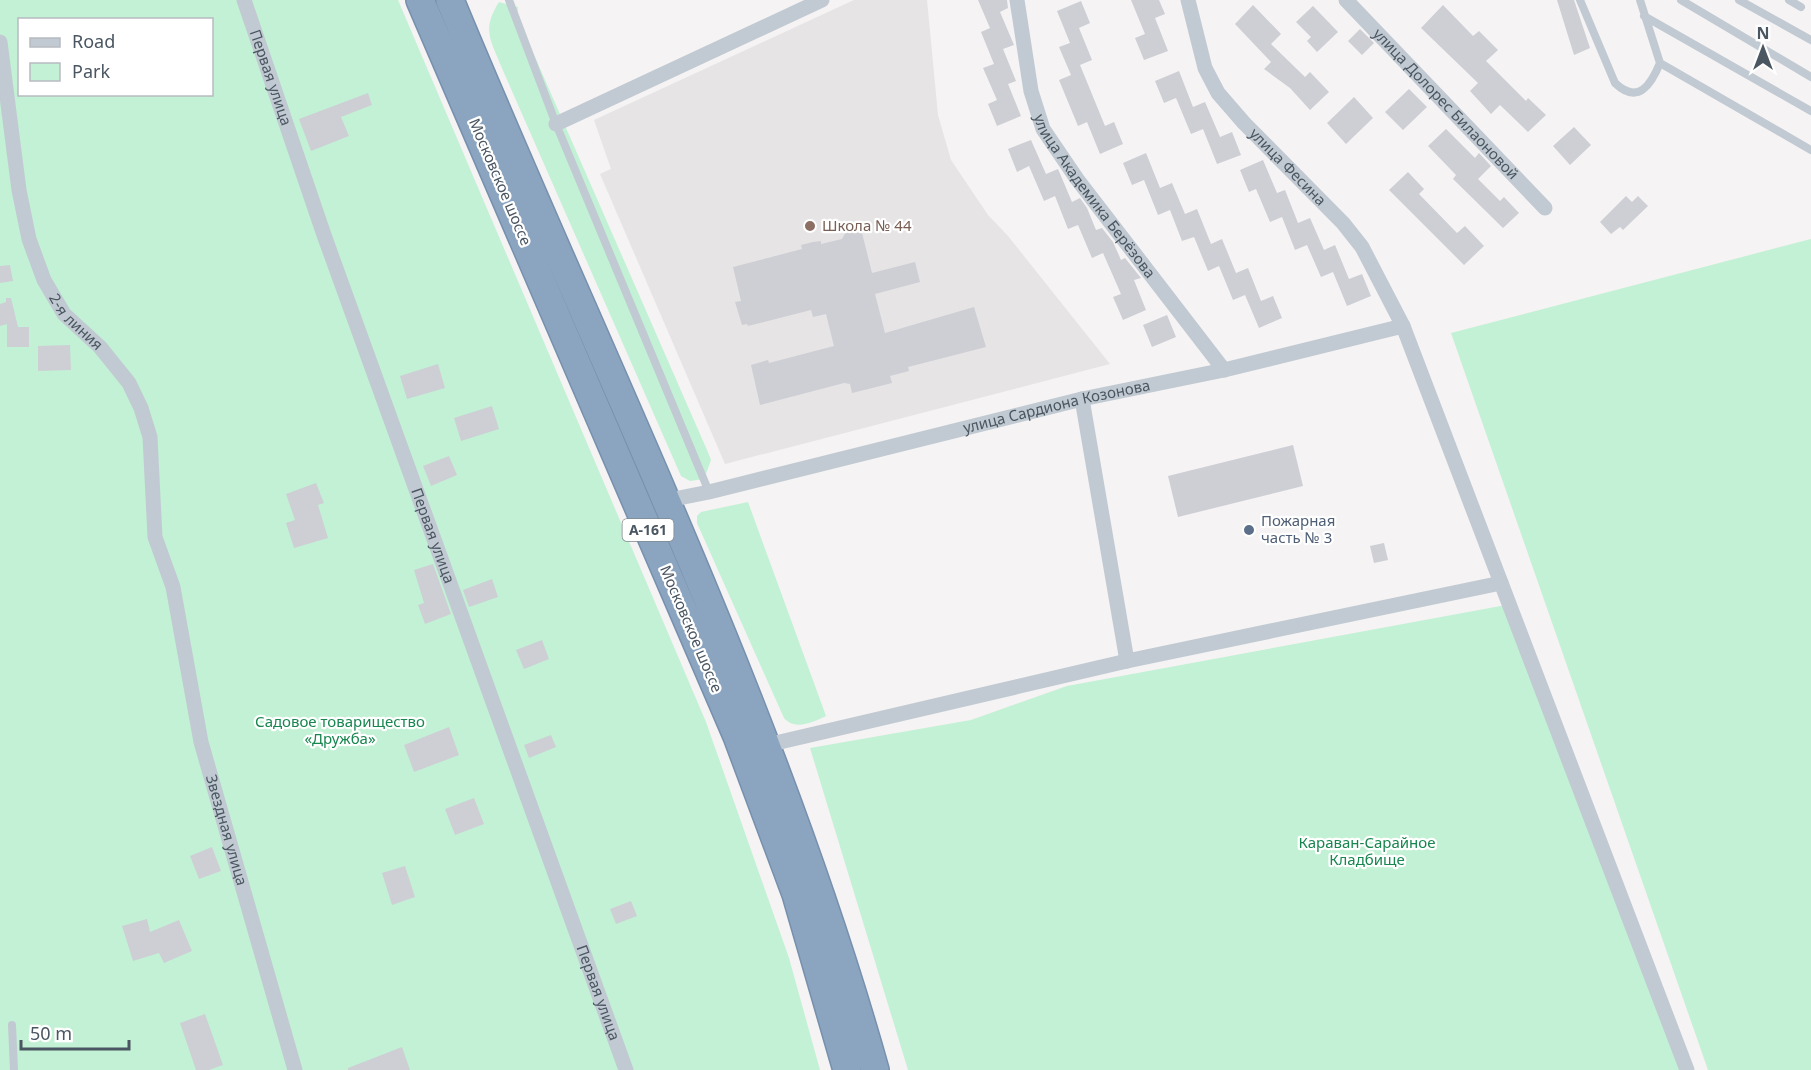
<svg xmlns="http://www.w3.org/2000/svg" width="1811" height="1070" viewBox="0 0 1811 1070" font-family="'Noto Sans',sans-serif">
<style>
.education{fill:#e6e4e5}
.green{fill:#c3f1d5;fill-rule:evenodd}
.building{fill:#cdcfd5}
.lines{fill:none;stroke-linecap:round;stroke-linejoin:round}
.highway-casing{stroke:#7690ad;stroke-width:30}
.lane{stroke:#c1cad2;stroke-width:8}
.street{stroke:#c1cad2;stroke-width:15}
.highway{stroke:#8ba5c1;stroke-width:27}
.education-dot{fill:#8d6e63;stroke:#fff;stroke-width:2}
.service-dot{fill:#5c6f8a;stroke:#fff;stroke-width:2}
.labels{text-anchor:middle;stroke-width:4.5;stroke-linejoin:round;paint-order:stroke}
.shield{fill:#fff;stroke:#808990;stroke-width:1.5}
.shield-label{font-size:14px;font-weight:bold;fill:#4a5661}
.street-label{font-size:15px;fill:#4a5661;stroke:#fff}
.education-label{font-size:15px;fill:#785e54;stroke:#fff;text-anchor:start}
.service-label{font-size:15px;fill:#4e5e75;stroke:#fff;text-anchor:start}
.park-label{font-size:15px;fill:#17864f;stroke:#fff}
</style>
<rect width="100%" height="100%" fill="#f5f3f3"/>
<!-- education -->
<path class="education" d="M 854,0 L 927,0 L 938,115 L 951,160 L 988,215 L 1008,236 L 1110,364 L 725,464 L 600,174 L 611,169 L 594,120 Z"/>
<!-- green -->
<path class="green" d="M 0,0 L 398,0 L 706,722 L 789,958 L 820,1070 L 0,1070 ZM 20,20 L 212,20 L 212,94 L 20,94 Z
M 499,2 L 518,7 L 517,16 L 707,450 L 711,460 L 704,479 L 690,481 L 681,476 L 501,66 C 490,39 482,29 499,2 Z
M 1811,239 L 1811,1070 L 1708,1070 L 1451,333 Z
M 748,502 L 826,716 C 813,722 795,731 784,718 L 697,523 L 697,516 L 701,512 Z
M 1506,605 L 1683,1070 L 908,1070 L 810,748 L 971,720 L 1067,686 Z"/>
<!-- building -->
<path class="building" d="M 978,0 L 1007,0 L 1008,8 L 1000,12 L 1014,45 L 1003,49 L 1016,81 L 1008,84 L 1021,116 L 997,126 L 988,104 L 997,100 L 983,68 L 994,64 L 981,32 L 990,28 Z
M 1131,0 L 1159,0 L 1165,14 L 1155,18 L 1168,51 L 1144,60 L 1135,38 L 1145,34 Z
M 1557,0 L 1574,0 L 1590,48 L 1574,55 Z
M 1081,1 L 1090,23 L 1079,28 L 1092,60 L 1080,65 L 1105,126 L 1114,122 L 1123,144 L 1100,154 L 1087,122 L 1078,126 L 1059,80 L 1071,75 L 1059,47 L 1070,43 L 1057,11 Z
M 1253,5 L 1281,34 L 1271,44 L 1305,77 L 1310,72 L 1329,92 L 1310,110 L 1290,88 L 1264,69 L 1271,62 L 1235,24 Z
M 1443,5 L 1473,36 L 1479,31 L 1498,50 L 1486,61 L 1526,101 L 1528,98 L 1546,115 L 1528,132 L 1500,105 L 1491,114 L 1470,91 L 1478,83 L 1421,28 Z
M 1313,6 L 1338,32 L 1317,52 L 1307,41 L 1311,37 L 1296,22 Z
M 1360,29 L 1374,43 L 1362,55 L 1348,41 Z
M 1179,71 L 1193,107 L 1205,102 L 1220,137 L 1232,132 L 1241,155 L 1217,164 L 1203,129 L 1191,134 L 1176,98 L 1164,103 L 1155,81 Z
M 1409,89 L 1427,107 L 1403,130 L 1385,112 Z
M 368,93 L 372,105 L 341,117 L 349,136 L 311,151 L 299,119 Z
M 1354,97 L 1373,118 L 1346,144 L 1327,123 Z
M 1574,127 L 1591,145 L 1570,165 L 1553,146 Z
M 1446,129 L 1475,158 L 1479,153 L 1491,166 L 1478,179 L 1500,201 L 1504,197 L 1519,213 L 1503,228 L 1453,179 L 1456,175 L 1428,146 Z
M 1031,140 L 1046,174 L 1058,169 L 1072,202 L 1080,198 L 1087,208 L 1096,230 L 1102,228 L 1113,242 L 1121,260 L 1125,258 L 1141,278 L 1134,280 L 1146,310 L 1123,320 L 1113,297 L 1121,294 L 1103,253 L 1092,258 L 1078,225 L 1068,229 L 1055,196 L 1044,201 L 1029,166 L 1017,172 L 1008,149 Z
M 1146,153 L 1160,188 L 1172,183 L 1185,214 L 1197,209 L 1211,244 L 1222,239 L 1236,273 L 1248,268 L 1261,301 L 1273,296 L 1282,318 L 1259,328 L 1245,295 L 1233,300 L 1219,266 L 1208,271 L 1194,237 L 1182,241 L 1170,210 L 1158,215 L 1144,180 L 1132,185 L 1123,163 Z
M 1263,160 L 1277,193 L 1285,190 L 1298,223 L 1310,218 L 1324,250 L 1335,245 L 1349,279 L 1362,274 L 1371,296 L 1347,306 L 1333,272 L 1321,277 L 1307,245 L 1295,250 L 1282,217 L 1270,222 L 1256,189 L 1249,192 L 1240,170 Z
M 1408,172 L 1424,189 L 1419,194 L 1457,233 L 1465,226 L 1484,246 L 1464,265 L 1389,190 Z
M 1626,196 L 1632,202 L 1638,196 L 1648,206 L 1623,230 L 1620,227 L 1611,234 L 1600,222 Z
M 861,229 L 872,273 L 915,262 L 920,282 L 875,294 L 885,333 L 974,307 L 986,347 L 908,367 L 909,371 L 890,376 L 892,383 L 852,393 L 850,384 L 844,383 L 760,405 L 751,365 L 768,360 L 769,363 L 834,346 L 826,314 L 813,317 L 811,310 L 748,326 L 747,324 L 742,325 L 735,302 L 741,301 L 733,267 L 802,249 L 801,245 L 813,242 L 821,241 L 821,244 L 842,239 L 845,233 Z
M 10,265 L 13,281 L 0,283 L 0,266 Z
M 6,298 L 11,298 L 18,327 L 29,327 L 29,347 L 7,347 L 7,324 L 0,326 L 0,304 L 6,302 Z
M 1167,315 L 1176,337 L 1152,347 L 1143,325 Z
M 70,345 L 71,370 L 38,371 L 38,346 Z
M 438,364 L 445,388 L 407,399 L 400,376 Z
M 492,406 L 499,429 L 461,441 L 454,418 Z
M 1293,445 L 1303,486 L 1178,517 L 1168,476 Z
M 449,456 L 457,475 L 431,486 L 423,466 Z
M 316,483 L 324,503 L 318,505 L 328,538 L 294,548 L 286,523 L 295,520 L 286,494 Z
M 1384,543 L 1388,560 L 1374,563 L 1370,546 Z
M 433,564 L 451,614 L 425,624 L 418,605 L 424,603 L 414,570 Z
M 492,579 L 498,597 L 469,607 L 463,590 Z
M 542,640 L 549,659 L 524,669 L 516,650 Z
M 449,727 L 459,755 L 414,772 L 404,745 Z
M 551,735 L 556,747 L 529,758 L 524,745 Z
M 474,798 L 484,824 L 455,835 L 445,809 Z
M 212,847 L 221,871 L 199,879 L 190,856 Z
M 405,866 L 415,897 L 392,905 L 382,873 Z
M 631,901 L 637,916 L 616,924 L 610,909 Z
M 147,919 L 150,932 L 179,920 L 192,951 L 164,963 L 159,953 L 133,961 L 122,926 Z
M 205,1014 L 223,1065 L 209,1070 L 196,1070 L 180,1023 Z
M 402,1047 L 410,1070 L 348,1070 L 348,1068 Z"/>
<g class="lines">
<defs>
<path id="highway" d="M 420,0 L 737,736 L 796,894 L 847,1070
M 450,0 C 596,354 771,700 875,1070"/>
</defs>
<!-- highway casing -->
<use href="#highway" class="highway-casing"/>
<!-- lane -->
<path class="lane" d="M 509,0 L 556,124 L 709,492
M 1580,0 L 1615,83 C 1638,105 1651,85 1660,63
M 1640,0 L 1660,63 L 1811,150
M 1681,0 L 1811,77
M 1739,0 L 1811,40
M 1789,0 L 1801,7
M 1644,16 L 1811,111
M 12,1025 L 14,1070"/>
<!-- street -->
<g class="street">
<path id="s1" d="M 244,0 L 324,235 L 626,1070"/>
<path id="s2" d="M 1017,0 L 1031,91 L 1043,129 L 1077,179 L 1224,370"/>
<path id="s3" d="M 1188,0 L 1205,68 L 1218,93 L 1244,123 L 1343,223 L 1362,247 L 1403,326 L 1687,1070"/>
<path id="s4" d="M 1346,0 L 1545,208"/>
<path id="s5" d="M 0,42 L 19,190 L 29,239 L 44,280 L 64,314 L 100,347 L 129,383 L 141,408 L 150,437 L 155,537 L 173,587 L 201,742 L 295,1070"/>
<path d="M 556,124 L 822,0"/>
<path d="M 1082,399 L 1127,661"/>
<path id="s6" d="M 664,501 L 709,492 L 1082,399 L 1224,370 L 1403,326"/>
<path d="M 767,745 L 1127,661 L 1501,583"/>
</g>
<!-- highway -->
<use href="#highway" class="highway"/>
</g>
<!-- markers -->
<circle class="education-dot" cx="810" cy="226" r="6"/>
<circle class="service-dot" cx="1249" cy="530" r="6"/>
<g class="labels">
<!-- shield labels -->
<rect class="shield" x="622.5" y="519" width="51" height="22" rx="4.5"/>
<g class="shield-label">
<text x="648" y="535">А-161</text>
</g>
<!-- street labels -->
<g class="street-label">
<text dy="5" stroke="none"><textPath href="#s1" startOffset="82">Первая улица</textPath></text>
<text dy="5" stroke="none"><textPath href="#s4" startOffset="144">улица Долорес Билаоновой</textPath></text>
<text dy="5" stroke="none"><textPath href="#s3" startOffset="200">улица Фесина</textPath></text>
<text transform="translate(500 182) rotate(67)" y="5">Московское шоссе</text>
<text dy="5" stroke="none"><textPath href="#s2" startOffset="216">улица Академика Берёзова</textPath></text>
<text dy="5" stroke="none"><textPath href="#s5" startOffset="296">2-я линия</textPath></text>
<text dy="5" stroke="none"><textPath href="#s6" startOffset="404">улица Сардиона Козонова</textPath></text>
<text dy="5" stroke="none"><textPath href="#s1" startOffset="568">Первая улица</textPath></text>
<text transform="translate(691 629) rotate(67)" y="5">Московское шоссе</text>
<text dy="5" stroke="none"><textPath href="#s5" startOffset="838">Звездная улица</textPath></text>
<text dy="5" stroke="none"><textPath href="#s1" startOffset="1054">Первая улица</textPath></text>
</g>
<!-- education labels -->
<g class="education-label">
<text x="822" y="231">Школа № 44</text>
</g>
<!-- service labels -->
<g class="service-label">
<text x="1261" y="526">Пожарная<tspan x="1261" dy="17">часть № 3</tspan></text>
</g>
<!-- park labels -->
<g class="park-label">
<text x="340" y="727">Садовое товарищество<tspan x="340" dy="17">«Дружба»</tspan></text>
<text x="1367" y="848">Караван-Сарайное<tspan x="1367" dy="17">Кладбище</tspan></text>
</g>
</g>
<!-- legend -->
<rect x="18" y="18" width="195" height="78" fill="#ffffff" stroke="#b7bbc0" stroke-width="1.5"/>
<rect x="30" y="38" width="30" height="9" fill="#c1cad2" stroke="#b7bbc0" stroke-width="1.5"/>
<text x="72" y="48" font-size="18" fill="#4a5661">Road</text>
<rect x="30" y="63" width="30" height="18" fill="#c3f1d5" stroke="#b7bbc0" stroke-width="1.5"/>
<text x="72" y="78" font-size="18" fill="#4a5661">Park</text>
<!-- north arrow -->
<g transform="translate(1763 48)" stroke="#ffffff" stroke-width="4.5" paint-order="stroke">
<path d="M0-4.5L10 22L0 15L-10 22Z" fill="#4a5661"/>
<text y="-9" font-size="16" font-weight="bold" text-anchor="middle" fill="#4a5661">N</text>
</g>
<!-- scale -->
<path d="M21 1040v9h108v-9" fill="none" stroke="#4a5661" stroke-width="3"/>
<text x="30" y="1040" font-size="18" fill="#4a5661" stroke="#ffffff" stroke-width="4.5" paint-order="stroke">50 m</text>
</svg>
